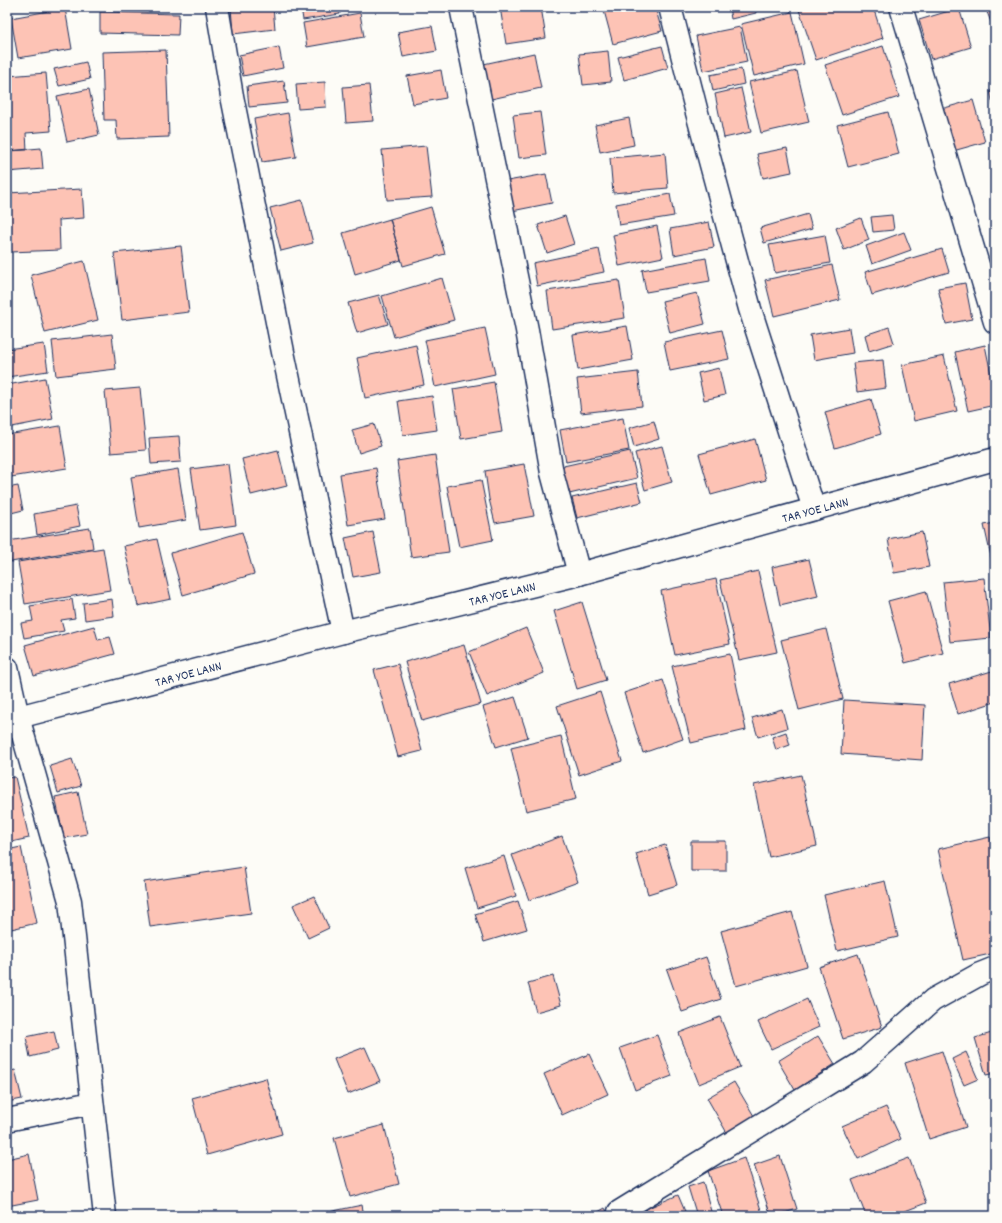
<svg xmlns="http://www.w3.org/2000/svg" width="1002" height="1223" viewBox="0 0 1002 1223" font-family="Dekko,sans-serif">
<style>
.building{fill:#fdc3b5;stroke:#1b2f5e}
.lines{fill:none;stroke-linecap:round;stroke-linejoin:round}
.street-casing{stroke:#1b2f5e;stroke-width:25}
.secondary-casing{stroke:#1b2f5e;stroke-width:25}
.street{stroke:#fdfcf7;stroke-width:22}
.secondary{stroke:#fdfcf7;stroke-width:22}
.labels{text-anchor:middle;stroke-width:3;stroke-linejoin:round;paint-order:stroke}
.street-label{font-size:13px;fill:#1b2f5e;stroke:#fdfcf7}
</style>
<rect width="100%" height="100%" fill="#fdfcf7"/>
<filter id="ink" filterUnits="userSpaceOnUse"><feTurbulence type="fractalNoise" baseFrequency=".025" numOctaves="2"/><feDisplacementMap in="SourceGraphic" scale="8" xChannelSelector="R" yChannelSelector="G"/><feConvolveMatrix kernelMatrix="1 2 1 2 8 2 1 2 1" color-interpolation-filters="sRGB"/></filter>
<g filter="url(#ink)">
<!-- building -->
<path class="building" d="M 231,7 L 273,7 L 275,29 L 233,34 Z
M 301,7 L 339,7 L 340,14 L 303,20 Z
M 500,7 L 541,7 L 546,38 L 506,44 Z
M 603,7 L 655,7 L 662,31 L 613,44 Z
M 729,7 L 755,7 L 756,13 L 731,19 Z
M 798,7 L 873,7 L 883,38 L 816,60 Z
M 985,7 L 995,7 L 995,32 Z
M 65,8 L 72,49 L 18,58 L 11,18 Z
M 959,8 L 971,47 L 931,59 L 919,20 Z
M 100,12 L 179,14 L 178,35 L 100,33 Z
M 792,12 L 804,64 L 754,76 L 741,24 Z
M 360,13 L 364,37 L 307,47 L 303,23 Z
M 432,26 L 437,51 L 403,57 L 398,32 Z
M 740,27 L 747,62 L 703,71 L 696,36 Z
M 662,46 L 668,68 L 624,80 L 618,57 Z
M 883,46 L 899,97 L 842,115 L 825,65 Z
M 279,47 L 283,68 L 243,76 L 239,55 Z
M 166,50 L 169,137 L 117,139 L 116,120 L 104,120 L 102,52 Z
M 608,51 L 611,82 L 583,85 L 579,54 Z
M 534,53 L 541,88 L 487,100 L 479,65 Z
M 86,62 L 90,79 L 59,86 L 54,69 Z
M 741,69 L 744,84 L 713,91 L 710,75 Z
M 441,70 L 446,98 L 413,104 L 407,76 Z
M 797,71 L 809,122 L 761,133 L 749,82 Z
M 46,73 L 51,131 L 26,133 L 27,150 L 7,151 L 7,76 Z
M 284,81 L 287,103 L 249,107 L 247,86 Z
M 325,82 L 326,107 L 298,109 L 296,84 Z
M 369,85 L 373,121 L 346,123 L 343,87 Z
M 741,88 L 751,132 L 724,138 L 715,94 Z
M 89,89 L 99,135 L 67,142 L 57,96 Z
M 995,90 L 995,114 L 990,91 Z
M 973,100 L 985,142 L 953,151 L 941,109 Z
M 540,112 L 546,155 L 519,158 L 513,115 Z
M 888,112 L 899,154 L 848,167 L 837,125 Z
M 288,113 L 296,157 L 262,162 L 254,119 Z
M 629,118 L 634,145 L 600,152 L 595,125 Z
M 426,146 L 432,197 L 387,200 L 382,150 Z
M 41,148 L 43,169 L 7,172 L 7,151 Z
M 787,148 L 792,172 L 763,178 L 757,154 Z
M 665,153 L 668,188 L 613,193 L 610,158 Z
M 546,174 L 552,203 L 507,212 L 502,182 Z
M 82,189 L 84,218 L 59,220 L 60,250 L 10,252 L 7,193 Z
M 670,194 L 674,216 L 619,225 L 616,204 Z
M 302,200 L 313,243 L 281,251 L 270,208 Z
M 431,207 L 445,254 L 403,266 L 390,219 Z
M 808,214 L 812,229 L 764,243 L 760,228 Z
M 892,215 L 894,230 L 873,232 L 871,217 Z
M 565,216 L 574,244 L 547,253 L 538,225 Z
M 861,218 L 869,240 L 844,250 L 836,228 Z
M 390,219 L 401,260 L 355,274 L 343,233 Z
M 709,222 L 714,247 L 674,255 L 670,229 Z
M 657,226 L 663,257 L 619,266 L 613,235 Z
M 904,232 L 911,250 L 872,264 L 866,246 Z
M 825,235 L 830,263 L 775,273 L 769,245 Z
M 181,246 L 189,312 L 122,320 L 114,253 Z
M 599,249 L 604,272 L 537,286 L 533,263 Z
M 942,249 L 949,272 L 872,295 L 865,272 Z
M 706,258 L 710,281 L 646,292 L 642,270 Z
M 84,261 L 98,320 L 45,333 L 31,275 Z
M 832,265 L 840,300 L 774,316 L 765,280 Z
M 442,278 L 454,320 L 394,337 L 382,296 Z
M 619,280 L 625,318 L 552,329 L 547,291 Z
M 965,283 L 972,319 L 946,324 L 938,288 Z
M 697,293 L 705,324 L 670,333 L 662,301 Z
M 379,295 L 388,324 L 357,333 L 348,303 Z
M 627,326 L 633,360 L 578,370 L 573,335 Z
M 889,327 L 894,343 L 869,351 L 865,335 Z
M 485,328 L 495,374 L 435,387 L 425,340 Z
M 849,328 L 853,353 L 814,360 L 810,335 Z
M 722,330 L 729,359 L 670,371 L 664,342 Z
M 112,334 L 116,369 L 56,376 L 52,341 Z
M 44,344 L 48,371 L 7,377 L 7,349 Z
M 416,345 L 424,385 L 365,398 L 357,358 Z
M 985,345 L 995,394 L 995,405 L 968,411 L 955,352 Z
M 944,356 L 957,411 L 914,421 L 902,365 Z
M 883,360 L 886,388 L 857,392 L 853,363 Z
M 719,368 L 725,395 L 704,400 L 698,373 Z
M 638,372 L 642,406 L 581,413 L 577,379 Z
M 45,378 L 53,419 L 7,428 L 7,385 Z
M 494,382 L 502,432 L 461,439 L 453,389 Z
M 140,388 L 146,450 L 111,453 L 105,391 Z
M 432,396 L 437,430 L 403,435 L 398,401 Z
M 871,399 L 881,434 L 835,448 L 825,412 Z
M 623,418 L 629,450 L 566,462 L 560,430 Z
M 654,421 L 659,439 L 634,447 L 629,428 Z
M 374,424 L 381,446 L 359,453 L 352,430 Z
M 60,426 L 67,468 L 11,477 L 7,454 L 7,435 Z
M 179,436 L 181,462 L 151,464 L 149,438 Z
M 755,439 L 766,480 L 711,495 L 699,454 Z
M 662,446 L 672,482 L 645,490 L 635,453 Z
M 278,450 L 287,486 L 251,495 L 242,459 Z
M 630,451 L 637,478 L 565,495 L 559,467 Z
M 435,455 L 449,552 L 411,557 L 397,461 Z
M 228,464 L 236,525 L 200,530 L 191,469 Z
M 524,464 L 534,516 L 495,523 L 489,499 L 485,471 Z
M 376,468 L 385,519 L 348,525 L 340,474 Z
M 178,469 L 186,520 L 139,528 L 131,477 Z
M 481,480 L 493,540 L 459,547 L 447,486 Z
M 637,483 L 642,502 L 577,518 L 572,498 Z
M 18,486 L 23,510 L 7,514 L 7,488 Z
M 76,506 L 80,526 L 37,535 L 34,514 Z
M 7,518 L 8,518 L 12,534 L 7,535 Z
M 995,523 L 995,575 L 984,525 Z
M 90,528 L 93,548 L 11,562 L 8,541 Z
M 242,532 L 254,574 L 183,595 L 171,553 Z
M 373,532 L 381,572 L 353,577 L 345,538 Z
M 922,532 L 929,567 L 894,573 L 888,539 Z
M 157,539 L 171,599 L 138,606 L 124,546 Z
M 103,548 L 110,590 L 25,604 L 18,562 Z
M 809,559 L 818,596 L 780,605 L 772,567 Z
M 758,571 L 777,652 L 739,660 L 720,580 Z
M 984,578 L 991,638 L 950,642 L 943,582 Z
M 716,579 L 730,644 L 675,655 L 661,591 Z
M 926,591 L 943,653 L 905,663 L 888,601 Z
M 72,599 L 75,618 L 61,620 L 64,631 L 24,638 L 21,623 L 33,621 L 30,606 Z
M 112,599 L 114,616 L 85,620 L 83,603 Z
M 582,602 L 606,680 L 577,689 L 554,611 Z
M 94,626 L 98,640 L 110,637 L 115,654 L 34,676 L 25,645 Z
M 526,628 L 544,673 L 487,696 L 469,652 Z
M 826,629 L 843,699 L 799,710 L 781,640 Z
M 464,645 L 481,704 L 422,721 L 405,662 Z
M 730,654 L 746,730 L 691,743 L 672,666 Z
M 398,664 L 422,751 L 398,757 L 374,670 Z
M 995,670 L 995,702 L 958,714 L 949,684 Z
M 663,680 L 683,739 L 643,753 L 624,693 Z
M 600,692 L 622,761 L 579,775 L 557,706 Z
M 515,697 L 528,737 L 496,747 L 483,707 Z
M 844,700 L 925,705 L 922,760 L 841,754 Z
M 782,709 L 787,728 L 758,737 L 752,718 Z
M 786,732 L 790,745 L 776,750 L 772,737 Z
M 561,736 L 576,799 L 526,811 L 511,748 Z
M 72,759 L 81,786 L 58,793 L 50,766 Z
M 801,775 L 817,846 L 769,857 L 754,785 Z
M 15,777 L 29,838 L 7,843 L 7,778 Z
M 78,792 L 87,834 L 64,838 L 55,797 Z
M 562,836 L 578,882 L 529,900 L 512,855 Z
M 990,837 L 995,859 L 995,953 L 963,960 L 938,849 Z
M 691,841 L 726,841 L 726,871 L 691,871 Z
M 665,845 L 677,885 L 648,894 L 636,854 Z
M 21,847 L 37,923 L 7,930 L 7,850 Z
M 504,856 L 516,896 L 477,908 L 465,868 Z
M 244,867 L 251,913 L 150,927 L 144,882 Z
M 885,881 L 898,937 L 837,951 L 824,895 Z
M 314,896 L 329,928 L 308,938 L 293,905 Z
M 518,901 L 527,929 L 484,942 L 475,914 Z
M 792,912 L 807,966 L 736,986 L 721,931 Z
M 858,954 L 882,1027 L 843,1039 L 819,967 Z
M 706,957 L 721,999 L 682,1012 L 667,970 Z
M 553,976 L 561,1005 L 536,1012 L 528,983 Z
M 807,999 L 819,1027 L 771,1049 L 758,1022 Z
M 720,1017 L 740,1067 L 699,1084 L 679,1033 Z
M 54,1031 L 58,1050 L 30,1057 L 26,1037 Z
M 995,1032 L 995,1073 L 986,1075 L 975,1038 Z
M 657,1035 L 672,1076 L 635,1090 L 620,1048 Z
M 818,1036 L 835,1064 L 795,1090 L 778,1061 Z
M 365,1047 L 380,1081 L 348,1094 L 334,1059 Z
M 942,1051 L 966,1127 L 929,1139 L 905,1063 Z
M 966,1052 L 978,1079 L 964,1085 L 952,1059 Z
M 589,1054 L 608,1094 L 562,1115 L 544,1074 Z
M 15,1070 L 22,1099 L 7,1102 L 7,1072 Z
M 266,1078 L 282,1134 L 207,1155 L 192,1098 Z
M 734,1082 L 754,1116 L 727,1133 L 707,1098 Z
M 886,1107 L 901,1139 L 858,1159 L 842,1126 Z
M 384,1125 L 399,1184 L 350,1197 L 334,1138 Z
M 29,1154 L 38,1200 L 7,1206 L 7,1159 Z
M 780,1156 L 797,1209 L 775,1216 L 771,1216 L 754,1165 Z
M 744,1158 L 763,1216 L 723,1216 L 708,1171 Z
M 909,1158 L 926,1203 L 892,1216 L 866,1216 L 852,1180 Z
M 703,1182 L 712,1215 L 697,1216 L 688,1187 Z
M 678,1195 L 687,1216 L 641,1216 L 639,1212 Z
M 362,1205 L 364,1216 L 315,1216 L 314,1215 Z
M 605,1208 L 609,1216 L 591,1216 Z"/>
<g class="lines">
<defs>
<path id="street" d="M 217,7 L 232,96 L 283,352 L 316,508 L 343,632
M 461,7 L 527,330 L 552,473 L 579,574
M 670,7 L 696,109 L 750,309 L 814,509
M 901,7 L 995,322
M 7,668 L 18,717 L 70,901 L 105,1216
M 7,1120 L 92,1103
M 619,1212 L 863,1062 L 933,1000 L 980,974 L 995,968"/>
<path id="secondary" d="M 7,720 L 343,632 L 579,574 L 995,459"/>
</defs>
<!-- street casing -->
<use href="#street" class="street-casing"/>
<!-- secondary casing -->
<use href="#secondary" class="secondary-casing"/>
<!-- street -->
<use href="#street" class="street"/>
<!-- secondary -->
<use href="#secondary" class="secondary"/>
</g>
</g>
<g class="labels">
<!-- street labels -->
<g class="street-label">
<text transform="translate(815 509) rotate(-15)" y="5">TAR YOE LANN</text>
<text transform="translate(502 593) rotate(-14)" y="5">TAR YOE LANN</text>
<text transform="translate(188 673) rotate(-15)" y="5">TAR YOE LANN</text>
</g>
</g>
<!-- margin -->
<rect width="1002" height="1223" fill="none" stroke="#fdfcf7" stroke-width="24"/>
<rect x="12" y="12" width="978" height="1199" fill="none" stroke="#1b2f5e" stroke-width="1.5" filter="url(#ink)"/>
</svg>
